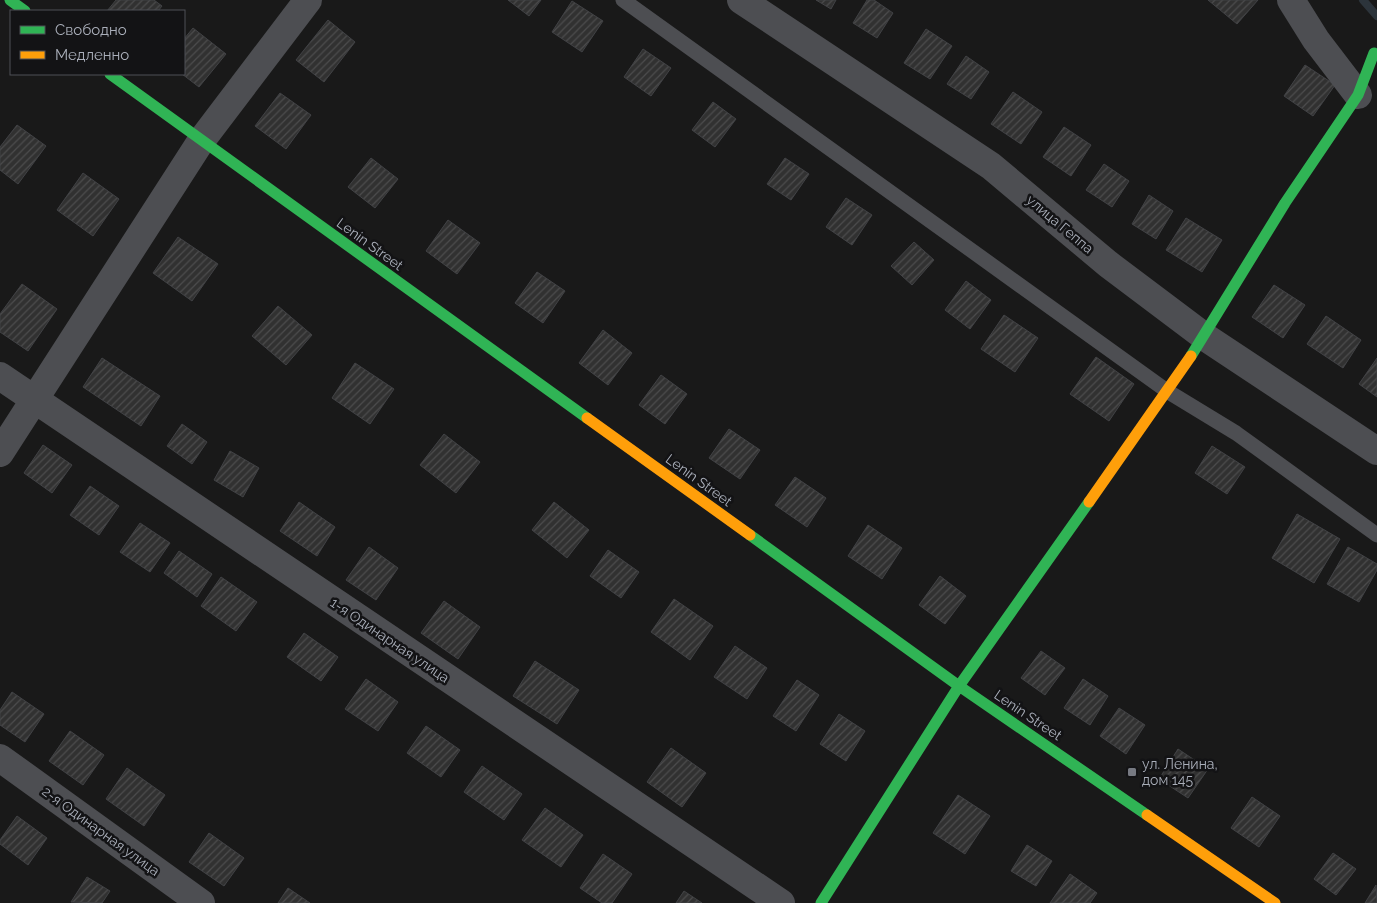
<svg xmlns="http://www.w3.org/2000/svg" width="1377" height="903" viewBox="0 0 1377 903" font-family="Raleway,sans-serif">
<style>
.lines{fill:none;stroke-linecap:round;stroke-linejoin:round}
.stream{stroke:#2c343b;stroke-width:8}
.building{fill:url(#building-hatch);stroke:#414245}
.lane{stroke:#4d4e52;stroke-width:15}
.street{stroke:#4d4e52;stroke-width:28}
.fast{stroke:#30b455;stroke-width:11}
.slow{stroke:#ff9f0a;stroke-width:11}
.poi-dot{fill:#777a82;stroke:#131315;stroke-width:2}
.labels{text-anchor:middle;stroke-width:5;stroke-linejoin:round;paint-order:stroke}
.street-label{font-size:14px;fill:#aaafba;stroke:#131315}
.poi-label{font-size:14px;fill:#aaafba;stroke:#131315;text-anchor:start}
</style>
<defs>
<pattern id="building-hatch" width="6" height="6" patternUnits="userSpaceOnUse" patternTransform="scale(1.25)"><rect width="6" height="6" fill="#313131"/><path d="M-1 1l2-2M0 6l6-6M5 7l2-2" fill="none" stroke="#4c4c4d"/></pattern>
</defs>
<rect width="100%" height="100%" fill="#191919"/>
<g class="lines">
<!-- stream -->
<path class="stream" d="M 1363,0 L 1377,16"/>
</g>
<!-- building -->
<path class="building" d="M 116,0 L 154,0 L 162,6 L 158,11 L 107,11 Z
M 508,0 L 541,0 L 529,16 Z
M 816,0 L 836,0 L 831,9 Z
M 867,0 L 874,0 L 893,13 L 877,38 L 853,23 Z
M 1208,0 L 1258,0 L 1237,24 Z
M 572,1 L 603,21 L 582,52 L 552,32 Z
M 328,20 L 355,42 L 324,82 L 296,60 Z
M 193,28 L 226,54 L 199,87 L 182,74 L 184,39 Z
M 926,29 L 952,46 L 930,79 L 904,63 Z
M 643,49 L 671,68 L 651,96 L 624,77 Z
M 966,56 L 989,72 L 971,99 L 947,84 Z
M 1305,65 L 1335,85 L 1313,116 L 1284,96 Z
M 1013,92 L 1042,112 L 1021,144 L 991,124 Z
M 280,93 L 311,115 L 286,149 L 255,126 Z
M 713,102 L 736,119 L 715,147 L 692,130 Z
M 17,125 L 46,146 L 18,184 L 0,170 L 0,147 Z
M 1064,127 L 1091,145 L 1071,176 L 1043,157 Z
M 371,158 L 398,179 L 375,208 L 348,187 Z
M 785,158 L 809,174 L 791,200 L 767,184 Z
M 1104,164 L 1129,181 L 1112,207 L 1086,190 Z
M 83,173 L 119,199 L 93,236 L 57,210 Z
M 1149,195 L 1173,211 L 1156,239 L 1132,224 Z
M 846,198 L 872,215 L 852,245 L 826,227 Z
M 1186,218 L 1222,240 L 1202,272 L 1166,250 Z
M 448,220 L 480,243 L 457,274 L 426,251 Z
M 178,237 L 218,264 L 192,301 L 153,273 Z
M 914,242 L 934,260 L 912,285 L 891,266 Z
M 537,272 L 565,291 L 543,323 L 515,303 Z
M 966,281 L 991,300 L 970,329 L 945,310 Z
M 22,284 L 57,309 L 28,351 L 0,332 L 0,314 Z
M 1274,285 L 1305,305 L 1283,338 L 1252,317 Z
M 278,306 L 312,335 L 286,365 L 252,336 Z
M 1004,315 L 1038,338 L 1015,372 L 981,349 Z
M 1326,316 L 1361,340 L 1343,368 L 1307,344 Z
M 603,330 L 632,353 L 608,385 L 579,363 Z
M 1096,357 L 1134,384 L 1109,421 L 1070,394 Z
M 102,358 L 160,396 L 141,426 L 83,387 Z
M 1377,358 L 1377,397 L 1359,384 Z
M 355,363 L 394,389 L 370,424 L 332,398 Z
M 661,375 L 687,394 L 665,424 L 639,405 Z
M 182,424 L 207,442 L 192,464 L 167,446 Z
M 729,429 L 760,450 L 740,479 L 709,458 Z
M 444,434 L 480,462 L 456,493 L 420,465 Z
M 43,445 L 72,465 L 52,493 L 24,473 Z
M 1212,446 L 1245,467 L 1227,494 L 1195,473 Z
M 230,451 L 259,468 L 243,497 L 214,480 Z
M 795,477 L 826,498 L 807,527 L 775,505 Z
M 90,486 L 119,506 L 99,535 L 70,515 Z
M 299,502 L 335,527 L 317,556 L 280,531 Z
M 554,502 L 589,530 L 567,558 L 532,530 Z
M 1297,514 L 1340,539 L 1314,583 L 1272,558 Z
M 140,523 L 170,543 L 150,572 L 120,552 Z
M 868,525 L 902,548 L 882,579 L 848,556 Z
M 369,547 L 398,568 L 376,600 L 346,580 Z
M 1348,547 L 1377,564 L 1377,570 L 1359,602 L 1327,584 Z
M 608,550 L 639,572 L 621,598 L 590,576 Z
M 179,551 L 212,574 L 197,597 L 164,573 Z
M 940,576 L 966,596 L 945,624 L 919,605 Z
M 221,577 L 257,602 L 236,631 L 201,606 Z
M 674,599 L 713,626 L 690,660 L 651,632 Z
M 444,601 L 480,627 L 458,659 L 421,633 Z
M 304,633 L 338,657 L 321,681 L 287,657 Z
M 735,646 L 767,668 L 747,699 L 714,677 Z
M 1041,651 L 1065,668 L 1045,695 L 1021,678 Z
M 535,661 L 579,690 L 557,724 L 513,696 Z
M 366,679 L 398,702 L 378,731 L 345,709 Z
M 1083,679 L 1108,696 L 1090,725 L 1064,708 Z
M 797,680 L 819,695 L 796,731 L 773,716 Z
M 12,692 L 44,714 L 25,742 L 0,725 L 0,710 Z
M 1119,708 L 1145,725 L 1126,754 L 1100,736 Z
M 839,714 L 865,731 L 846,761 L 820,744 Z
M 426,726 L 460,750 L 441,777 L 407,753 Z
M 70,731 L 104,755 L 83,785 L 49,761 Z
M 671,748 L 706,773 L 682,807 L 647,782 Z
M 1178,749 L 1208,769 L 1188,798 L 1159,779 Z
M 482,766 L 522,794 L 504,820 L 464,792 Z
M 127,768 L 165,795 L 144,826 L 106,799 Z
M 958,795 L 990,816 L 965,854 L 933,833 Z
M 1252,797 L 1280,816 L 1259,847 L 1231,828 Z
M 545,808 L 583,835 L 561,867 L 522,840 Z
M 17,816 L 47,838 L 28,865 L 0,844 L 0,840 Z
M 209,833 L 244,858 L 224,886 L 189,862 Z
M 1027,845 L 1052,861 L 1036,886 L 1011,871 Z
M 1333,853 L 1356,869 L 1336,895 L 1314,879 Z
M 603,854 L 632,874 L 612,903 L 602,903 L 580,888 Z
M 1070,874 L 1097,893 L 1090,903 L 1050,903 Z
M 87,877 L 110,891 L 102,903 L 71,902 Z
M 1376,885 L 1377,903 L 1365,903 Z
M 288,888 L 310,903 L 278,903 Z
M 684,891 L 702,903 L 676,903 Z"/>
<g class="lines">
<!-- lane -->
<path class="lane" d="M 623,0 L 1167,391 L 1236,433 L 1377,535"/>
<!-- street -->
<path class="street" d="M 741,0 L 991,166 L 1108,264 L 1205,337 L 1377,451
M 1291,0 L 1316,40 L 1358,95
M 0,376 L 781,903
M 0,453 L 201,141 L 308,0
M 0,758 L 201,903"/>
<!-- fast -->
<path class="fast" d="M 10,0 L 25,11
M 110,74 L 587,418
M 1191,356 L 1285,203 L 1358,95 L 1374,53
M 750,535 L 959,686 L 1147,815
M 821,903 L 959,686 L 1089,502"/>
<!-- slow -->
<path class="slow" d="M 587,418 L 750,535
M 1089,502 L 1191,356
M 1147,815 L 1275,903"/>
</g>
<!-- markers -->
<rect class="poi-dot" x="1127" y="767" width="10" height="10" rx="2.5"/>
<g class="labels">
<!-- street labels -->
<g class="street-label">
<text transform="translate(1060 224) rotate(40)" y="5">улица Геппа</text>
<text transform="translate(370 244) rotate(36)" y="5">Lenin Street</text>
<text transform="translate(699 480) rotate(36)" y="5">Lenin Street</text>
<text transform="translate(390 640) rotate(34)" y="5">1-я Одинарная улица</text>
<text transform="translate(1028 715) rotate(34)" y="5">Lenin Street</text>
<text transform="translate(101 831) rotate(36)" y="5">2-я Одинарная улица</text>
</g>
<!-- poi labels -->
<g class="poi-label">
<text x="1142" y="769">ул. Ленина,<tspan x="1142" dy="16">дом 145</tspan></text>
</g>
</g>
<!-- legend -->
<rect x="10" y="10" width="175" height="65" fill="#131315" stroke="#4f5157"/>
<rect x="20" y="26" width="25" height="8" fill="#30b455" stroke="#4f5157"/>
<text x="55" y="35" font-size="15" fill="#aaafba">Свободно</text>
<rect x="20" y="51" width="25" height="8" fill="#ff9f0a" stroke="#4f5157"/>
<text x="55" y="60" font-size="15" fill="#aaafba">Медленно</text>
</svg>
